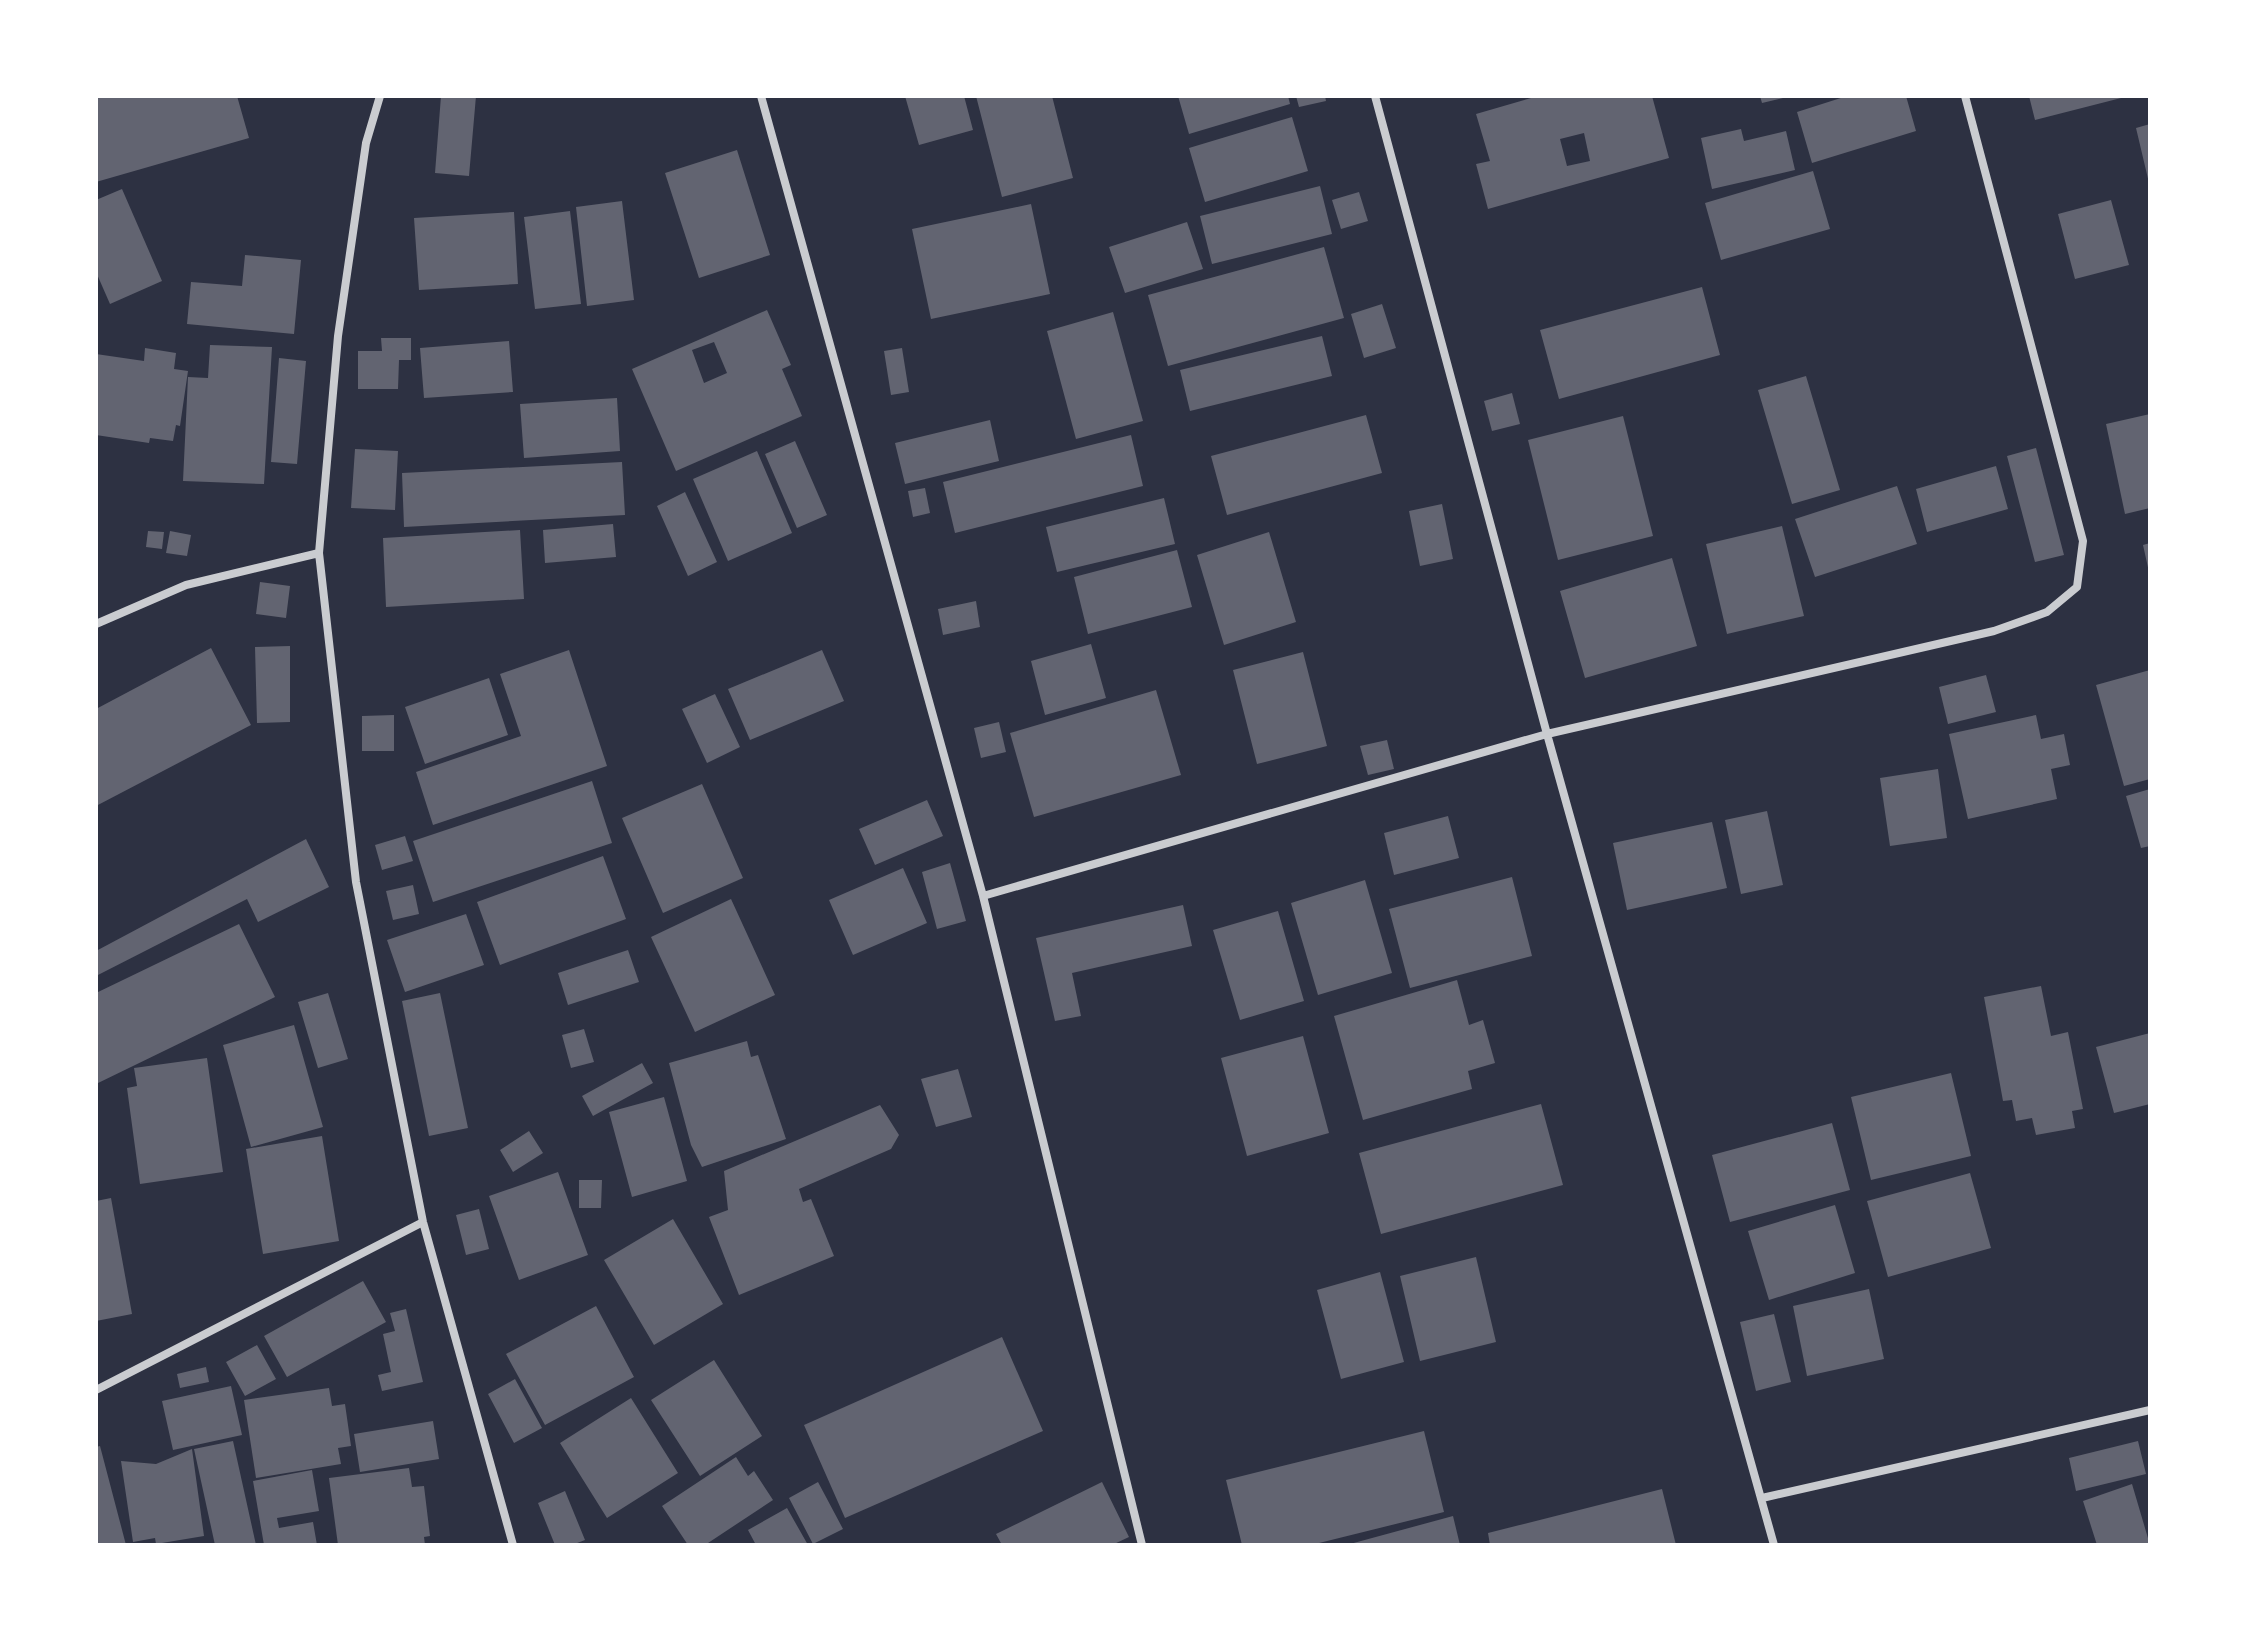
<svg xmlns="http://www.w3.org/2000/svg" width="2246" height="1641" viewBox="0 0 2246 1641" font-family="'Exo 2',sans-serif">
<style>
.building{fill:#626471;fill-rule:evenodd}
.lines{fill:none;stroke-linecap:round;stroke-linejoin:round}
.minor{stroke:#caccd0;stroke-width:8}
</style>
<rect width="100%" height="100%" fill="#2d3142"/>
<!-- building -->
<path class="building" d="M 96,96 L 237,96 L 249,138 L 96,182 Z
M 441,96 L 476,96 L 469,176 L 435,173 Z
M 905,96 L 964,96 L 973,130 L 919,145 Z
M 976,96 L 1052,96 L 1073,178 L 1002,197 Z
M 1178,96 L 1288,96 L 1290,104 L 1189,134 Z
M 1296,96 L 1325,96 L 1326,101 L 1299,107 Z
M 1538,96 L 1652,96 L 1669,158 L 1488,209 L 1476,164 L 1490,161 L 1476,114 ZM 1584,133 L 1590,161 L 1567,166 L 1560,139 Z
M 1760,96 L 1787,96 L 1787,97 L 1762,103 Z
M 1847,96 L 1906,96 L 1916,131 L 1812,163 L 1797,112 Z
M 2029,96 L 2125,96 L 2125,97 L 2035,120 Z
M 1292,117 L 1308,171 L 1205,202 L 1189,148 Z
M 2150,124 L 2150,183 L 2149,183 L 2136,128 Z
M 1741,129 L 1744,141 L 1786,131 L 1795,170 L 1712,189 L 1701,138 Z
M 737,150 L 770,255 L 699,278 L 665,173 Z
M 1813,171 L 1830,229 L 1721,260 L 1705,203 Z
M 1320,186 L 1332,234 L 1212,264 L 1200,216 Z
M 122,189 L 162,281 L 110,304 L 96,272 L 96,200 Z
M 1359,192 L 1368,221 L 1341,229 L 1332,200 Z
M 2111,200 L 2129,265 L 2075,279 L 2058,214 Z
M 622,201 L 634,300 L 587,306 L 576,207 Z
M 1031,204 L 1050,294 L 931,319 L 912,229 Z
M 570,211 L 581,304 L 535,309 L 524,217 Z
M 514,212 L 518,284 L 419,290 L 414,218 Z
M 1187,222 L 1203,269 L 1125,293 L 1109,247 Z
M 1324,247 L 1344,318 L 1168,366 L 1148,295 Z
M 245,255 L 301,260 L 294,334 L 187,324 L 191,282 L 242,286 Z
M 1702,287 L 1720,355 L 1559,399 L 1540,330 Z
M 1382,304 L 1396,348 L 1364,358 L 1351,314 Z
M 767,310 L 791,365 L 782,369 L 802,416 L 676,471 L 632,369 ZM 714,342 L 727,373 L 704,383 L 692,350 Z
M 1113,312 L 1143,421 L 1076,439 L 1047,331 Z
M 1322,336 L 1332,376 L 1190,411 L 1180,370 Z
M 381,338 L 411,338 L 411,360 L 399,360 L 398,389 L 358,389 L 358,351 L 382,351 Z
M 509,341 L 513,392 L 424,398 L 420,348 Z
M 210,345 L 272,347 L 264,484 L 183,481 L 188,377 L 208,378 Z
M 145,348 L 176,353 L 174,369 L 188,371 L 180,426 L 176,425 L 173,441 L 150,438 L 149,443 L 96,435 L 96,354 L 144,361 Z
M 902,348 L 909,392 L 891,395 L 884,351 Z
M 279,358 L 306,361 L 297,464 L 271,462 Z
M 1806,376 L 1840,490 L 1792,504 L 1758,390 Z
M 1512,393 L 1520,424 L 1492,431 L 1484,401 Z
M 617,398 L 620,451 L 524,458 L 520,404 Z
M 2150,414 L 2150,508 L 2125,514 L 2106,424 Z
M 1366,415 L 1382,473 L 1227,515 L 1211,456 Z
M 1623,416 L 1653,536 L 1558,560 L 1528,440 Z
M 990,420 L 999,461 L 905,484 L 895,443 Z
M 1131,435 L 1143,486 L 955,533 L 943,482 Z
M 795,441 L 827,515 L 797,528 L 765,454 Z
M 2036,448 L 2064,555 L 2035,562 L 2007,456 Z
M 355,449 L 398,451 L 395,510 L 351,508 Z
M 757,451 L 792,533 L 728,561 L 693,479 Z
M 622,462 L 625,515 L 404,527 L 402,473 Z
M 1996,466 L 2008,509 L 1927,532 L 1916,489 Z
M 1897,486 L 1917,544 L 1815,577 L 1795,519 Z
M 925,488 L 930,513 L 913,517 L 908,491 Z
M 685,492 L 717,562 L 688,576 L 657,506 Z
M 1164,498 L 1175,544 L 1057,572 L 1046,527 Z
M 1442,504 L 1453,559 L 1420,566 L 1409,511 Z
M 613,524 L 616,557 L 545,563 L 543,530 Z
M 1782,526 L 1804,616 L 1727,634 L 1706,544 Z
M 520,530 L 524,599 L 386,607 L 383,538 Z
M 148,531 L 164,532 L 162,549 L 146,547 Z
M 170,531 L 191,535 L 187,556 L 166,553 Z
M 1269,532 L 1296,622 L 1224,645 L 1197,555 Z
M 2150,543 L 2150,572 L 2149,572 L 2143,545 Z
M 1177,550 L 1192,607 L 1088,634 L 1074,577 Z
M 1672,558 L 1697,646 L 1585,678 L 1560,591 Z
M 260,582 L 290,586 L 286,618 L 256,614 Z
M 976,601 L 980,627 L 943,635 L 938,609 Z
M 1091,644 L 1106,698 L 1045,715 L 1031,661 Z
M 290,646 L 290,722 L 257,723 L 255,647 Z
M 211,648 L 251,725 L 96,806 L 96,709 Z
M 569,650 L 607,766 L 433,825 L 416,772 L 521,736 L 500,674 Z
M 822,650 L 844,701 L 750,740 L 728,689 Z
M 1303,652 L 1327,746 L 1257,764 L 1233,670 Z
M 2150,670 L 2150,779 L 2124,786 L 2096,685 Z
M 1986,675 L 1996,712 L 1948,724 L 1939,687 Z
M 489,678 L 508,735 L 425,764 L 405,707 Z
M 1156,690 L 1181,775 L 1034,817 L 1010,733 Z
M 715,694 L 740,747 L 707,763 L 682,709 Z
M 394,715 L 394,751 L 362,751 L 362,716 Z
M 2036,715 L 2041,739 L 2064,734 L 2070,765 L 2051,769 L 2057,799 L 1968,819 L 1949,734 Z
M 999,722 L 1006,752 L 981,758 L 974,728 Z
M 1387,740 L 1394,769 L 1368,775 L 1360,746 Z
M 1938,769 L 1947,838 L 1890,846 L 1880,778 Z
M 592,781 L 612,843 L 433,902 L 413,841 Z
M 702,784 L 743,878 L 663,913 L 622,818 Z
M 2150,789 L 2150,846 L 2141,848 L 2126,796 Z
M 927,800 L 943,836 L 875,865 L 859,829 Z
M 1767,811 L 1783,885 L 1741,894 L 1725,820 Z
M 1448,816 L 1459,858 L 1394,875 L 1384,833 Z
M 1712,822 L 1727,888 L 1627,910 L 1613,843 Z
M 405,836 L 413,861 L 382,870 L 375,845 Z
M 306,839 L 329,887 L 258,922 L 247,899 L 96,976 L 96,951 Z
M 603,856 L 626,919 L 500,965 L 477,902 Z
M 950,863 L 966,921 L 937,929 L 922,872 Z
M 903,868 L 927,923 L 853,955 L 829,900 Z
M 1512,877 L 1532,956 L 1410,988 L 1389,909 Z
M 1365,880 L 1392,973 L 1318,995 L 1291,903 Z
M 413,885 L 419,914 L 393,920 L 386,891 Z
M 731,899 L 775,995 L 695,1032 L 651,937 Z
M 1183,905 L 1192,946 L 1072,973 L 1081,1016 L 1055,1021 L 1036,938 Z
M 1278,911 L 1304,1001 L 1240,1020 L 1213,930 Z
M 466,914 L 484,965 L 405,992 L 387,940 Z
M 239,924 L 275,997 L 96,1084 L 96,993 Z
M 628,950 L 639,982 L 568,1005 L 558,973 Z
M 1457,980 L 1469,1025 L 1483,1020 L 1495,1063 L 1468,1071 L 1472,1089 L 1363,1120 L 1334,1016 Z
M 2041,986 L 2051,1036 L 2068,1032 L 2083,1109 L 2072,1111 L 2075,1128 L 2036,1135 L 2032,1118 L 2016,1121 L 2012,1100 L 2003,1101 L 1984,997 Z
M 328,993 L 348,1059 L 318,1068 L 298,1002 Z
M 440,993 L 468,1128 L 429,1136 L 402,1001 Z
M 294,1025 L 323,1127 L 251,1147 L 223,1045 Z
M 584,1029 L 594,1062 L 571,1068 L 562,1035 Z
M 2150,1033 L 2150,1104 L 2114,1113 L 2096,1047 Z
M 1303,1036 L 1329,1133 L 1247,1156 L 1221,1058 Z
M 747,1041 L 751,1057 L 758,1055 L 786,1139 L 702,1167 L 691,1145 L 669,1063 Z
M 207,1058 L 223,1172 L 140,1184 L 127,1088 L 137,1086 L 134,1068 Z
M 642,1063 L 653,1083 L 593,1116 L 582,1096 Z
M 958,1069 L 972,1117 L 936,1127 L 921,1079 Z
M 1951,1073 L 1971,1156 L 1871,1180 L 1851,1097 Z
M 664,1097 L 687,1181 L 632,1197 L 609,1112 Z
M 1541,1104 L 1563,1185 L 1381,1234 L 1359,1153 Z
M 880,1105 L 899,1135 L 891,1149 L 799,1189 L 803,1202 L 811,1199 L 834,1256 L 739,1295 L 709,1217 L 728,1210 L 724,1171 Z
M 1832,1123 L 1850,1190 L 1730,1222 L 1712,1155 Z
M 529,1131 L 543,1153 L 513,1172 L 500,1150 Z
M 322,1136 L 339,1241 L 263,1254 L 246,1149 Z
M 558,1172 L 588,1255 L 519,1280 L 489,1196 Z
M 1970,1173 L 1991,1248 L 1888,1277 L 1867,1201 Z
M 579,1180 L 602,1180 L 601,1208 L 579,1208 Z
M 111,1198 L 132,1314 L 96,1321 L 96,1201 Z
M 1835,1205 L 1855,1273 L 1769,1300 L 1748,1231 Z
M 479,1209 L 489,1249 L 466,1255 L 456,1215 Z
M 673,1219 L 723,1304 L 654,1345 L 604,1260 Z
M 1476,1257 L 1496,1342 L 1420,1361 L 1400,1276 Z
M 1380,1272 L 1404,1362 L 1341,1379 L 1317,1290 Z
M 363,1281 L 386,1322 L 287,1377 L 264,1336 Z
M 1869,1289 L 1884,1359 L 1807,1376 L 1793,1306 Z
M 596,1306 L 634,1377 L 545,1425 L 506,1354 Z
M 406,1309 L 423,1382 L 382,1391 L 378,1375 L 391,1372 L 383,1334 L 395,1331 L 390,1313 Z
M 1774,1314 L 1791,1382 L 1756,1391 L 1740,1322 Z
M 1002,1337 L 1043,1431 L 845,1518 L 804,1425 Z
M 257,1345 L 276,1379 L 245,1396 L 226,1362 Z
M 714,1360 L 762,1436 L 700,1476 L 651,1400 Z
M 206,1367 L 209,1382 L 180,1388 L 177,1374 Z
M 515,1379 L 542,1428 L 514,1443 L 488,1394 Z
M 231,1386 L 242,1435 L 173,1450 L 162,1401 Z
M 329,1388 L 332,1406 L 345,1404 L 351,1446 L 338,1448 L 341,1464 L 256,1478 L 244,1400 Z
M 631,1398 L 678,1473 L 607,1518 L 560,1443 Z
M 433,1421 L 439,1459 L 360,1472 L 354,1434 Z
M 1424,1431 L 1444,1512 L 1311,1545 L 1242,1545 L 1226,1480 Z
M 233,1441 L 256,1545 L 215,1545 L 194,1449 Z
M 2138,1441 L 2146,1474 L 2076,1491 L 2069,1458 Z
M 100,1446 L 126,1545 L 96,1545 L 96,1447 Z
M 192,1449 L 204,1536 L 156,1544 L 155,1538 L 133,1542 L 121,1461 L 156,1464 Z
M 736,1457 L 748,1476 L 754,1471 L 773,1500 L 705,1545 L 688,1545 L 662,1506 Z
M 409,1468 L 412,1487 L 424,1486 L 430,1536 L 424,1537 L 425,1545 L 338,1545 L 329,1478 Z
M 312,1470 L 319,1511 L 277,1518 L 279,1528 L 313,1522 L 317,1545 L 264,1545 L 253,1481 Z
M 818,1482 L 843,1529 L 813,1544 L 789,1498 Z
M 1102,1482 L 1129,1537 L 1112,1545 L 1002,1545 L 996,1534 Z
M 2132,1484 L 2150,1545 L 2097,1545 L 2083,1501 Z
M 1662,1489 L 1676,1545 L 1490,1545 L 1488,1533 Z
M 565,1491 L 585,1540 L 572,1545 L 555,1545 L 538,1503 Z
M 787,1508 L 808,1545 L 756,1545 L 748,1530 Z
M 1453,1516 L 1460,1545 L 1350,1545 L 1350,1544 Z"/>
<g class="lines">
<!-- minor -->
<path class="minor" d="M 380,96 L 366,143 L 338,336 L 319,553 L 356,882 L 423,1222 L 513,1545
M 761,96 L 983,896 L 1142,1545
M 1375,96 L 1547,734 L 1774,1545
M 96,624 L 186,585 L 319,553
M 983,896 L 1547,734 L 1994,631 L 2047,612 L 2077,587 L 2083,541 L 1965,96
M 96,1390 L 423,1222
M 1762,1498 L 2150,1410"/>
</g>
<!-- border -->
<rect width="2246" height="1641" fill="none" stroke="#ffffff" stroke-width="196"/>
</svg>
